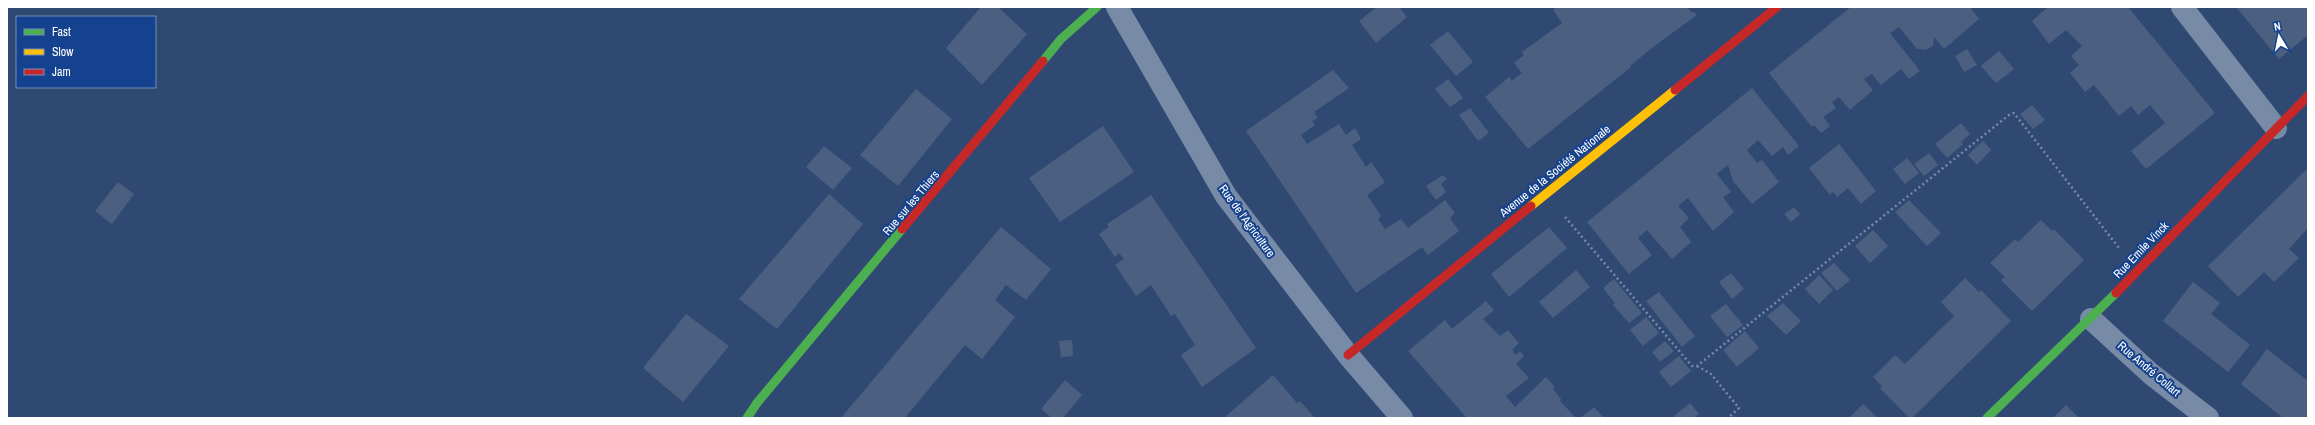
<svg xmlns="http://www.w3.org/2000/svg" width="2315" height="425" viewBox="0 0 2315 425" font-family="'Archivo Narrow',sans-serif">
<style>
.building{fill:#4b6081}
.lines{fill:none;stroke-linecap:round;stroke-linejoin:round}
.path{stroke:#778aa6;stroke-width:2.5;stroke-dasharray:2 3;stroke-linecap:butt}
.street{stroke:#778aa6;stroke-width:22}
.fast{stroke:#4caf50;stroke-width:9}
.slow{stroke:#ffc107;stroke-width:9}
.jam{stroke:#c62828;stroke-width:9}
.labels{text-anchor:middle;stroke-width:4;stroke-linejoin:round;paint-order:stroke}
.street-label{font-size:12px;fill:#fff;stroke:#15428e}
</style>
<rect width="100%" height="100%" fill="#304973"/>
<!-- building -->
<path class="building" d="M 981,7 L 998,7 L 1027,34 L 982,85 L 946,48 Z
M 1377,7 L 1399,7 L 1407,17 L 1376,43 L 1359,21 Z
M 1556,7 L 1687,7 L 1692,13 L 1694,12 L 1697,15 L 1649,50 L 1630,66 L 1631,67 L 1528,149 L 1485,97 L 1509,77 L 1512,81 L 1522,73 L 1514,63 L 1524,55 L 1522,52 L 1562,23 L 1553,10 Z
M 1851,7 L 1970,7 L 1979,19 L 1944,49 L 1934,37 L 1933,46 L 1926,50 L 1917,49 L 1899,27 L 1890,33 L 1920,71 L 1909,79 L 1901,69 L 1881,85 L 1872,74 L 1864,79 L 1873,90 L 1850,110 L 1839,97 L 1832,102 L 1836,108 L 1823,117 L 1830,126 L 1821,133 L 1814,125 L 1812,127 L 1769,73 Z
M 2048,7 L 2128,7 L 2215,113 L 2146,169 L 2131,151 L 2165,123 L 2150,105 L 2138,115 L 2131,106 L 2119,116 L 2094,85 L 2085,92 L 2070,73 L 2079,65 L 2071,56 L 2082,46 L 2066,30 L 2049,44 L 2032,21 Z
M 2236,7 L 2308,7 L 2308,35 L 2279,59 Z
M 1448,31 L 1473,62 L 1456,76 L 1430,45 Z
M 1967,49 L 1977,65 L 1964,72 L 1955,56 Z
M 1999,51 L 2014,69 L 1996,83 L 1981,66 Z
M 1333,70 L 1349,88 L 1314,112 L 1318,118 L 1312,121 L 1315,125 L 1301,135 L 1307,144 L 1339,124 L 1346,135 L 1355,128 L 1361,139 L 1352,145 L 1366,167 L 1371,162 L 1385,182 L 1367,195 L 1381,216 L 1378,219 L 1385,229 L 1401,219 L 1408,228 L 1445,200 L 1455,213 L 1450,218 L 1459,231 L 1428,255 L 1422,247 L 1356,293 L 1246,131 Z
M 1448,79 L 1463,98 L 1450,107 L 1435,89 Z
M 1752,88 L 1799,146 L 1788,155 L 1783,147 L 1772,156 L 1758,140 L 1747,150 L 1757,163 L 1762,160 L 1779,182 L 1752,204 L 1733,181 L 1728,165 L 1717,174 L 1731,192 L 1723,197 L 1734,212 L 1713,231 L 1688,198 L 1678,206 L 1689,218 L 1680,227 L 1691,242 L 1672,259 L 1647,230 L 1638,238 L 1652,255 L 1629,274 L 1587,222 Z
M 916,89 L 952,119 L 898,186 L 860,155 Z
M 2032,105 L 2045,120 L 2033,129 L 2020,114 Z
M 1470,108 L 1489,133 L 1478,141 L 1459,115 Z
M 1961,123 L 1970,134 L 1961,142 L 1963,144 L 1947,158 L 1935,144 Z
M 1103,126 L 1134,172 L 1060,222 L 1029,178 Z
M 1983,141 L 1991,150 L 1977,165 L 1968,155 Z
M 1839,144 L 1876,191 L 1861,204 L 1848,188 L 1837,197 L 1833,192 L 1830,195 L 1809,168 Z
M 824,146 L 852,168 L 833,190 L 806,167 Z
M 1929,153 L 1938,165 L 1924,176 L 1914,164 Z
M 1907,158 L 1919,173 L 1905,184 L 1893,169 Z
M 2308,168 L 2308,228 L 2289,249 L 2299,258 L 2274,282 L 2264,272 L 2238,297 L 2208,266 Z
M 1443,175 L 1447,179 L 1441,184 L 1446,192 L 1436,200 L 1426,186 Z
M 118,182 L 134,194 L 112,224 L 95,211 Z
M 829,194 L 863,224 L 777,329 L 739,299 Z
M 1151,195 L 1256,348 L 1202,387 L 1181,355 L 1195,345 L 1175,314 L 1171,316 L 1151,285 L 1136,296 L 1115,265 L 1124,259 L 1119,253 L 1115,257 L 1099,234 L 1109,227 L 1107,224 Z
M 1909,200 L 1941,233 L 1927,246 L 1895,212 Z
M 1794,207 L 1800,214 L 1791,222 L 1784,214 Z
M 2041,220 L 2052,231 L 2054,229 L 2084,260 L 2032,311 L 2001,280 L 2005,277 L 1990,263 L 2015,239 L 2018,242 Z
M 1001,227 L 1051,269 L 1026,300 L 1006,285 L 995,300 L 1015,317 L 982,359 L 965,345 L 905,418 L 841,418 Z
M 1549,227 L 1567,248 L 1509,297 L 1491,274 Z
M 1873,230 L 1888,246 L 1870,263 L 1855,246 Z
M 1834,263 L 1850,280 L 1837,291 L 1821,273 Z
M 1576,270 L 1590,287 L 1553,318 L 1539,302 Z
M 1731,273 L 1744,289 L 1732,299 L 1719,282 Z
M 1819,275 L 1833,290 L 1819,304 L 1805,289 Z
M 1965,278 L 1979,292 L 1981,290 L 2011,321 L 1912,418 L 1909,418 L 1880,388 L 1882,386 L 1873,377 L 1895,355 L 1905,364 L 1954,316 L 1941,302 Z
M 1614,279 L 1642,313 L 1629,323 L 1613,305 L 1615,303 L 1603,288 Z
M 2193,282 L 2220,303 L 2211,314 L 2250,345 L 2228,372 L 2163,321 Z
M 1659,292 L 1695,336 L 1682,347 L 1646,301 Z
M 1486,301 L 1494,310 L 1483,319 L 1500,336 L 1508,330 L 1519,343 L 1512,350 L 1516,355 L 1520,351 L 1524,356 L 1516,364 L 1529,378 L 1506,396 L 1515,407 L 1546,377 L 1555,387 L 1553,389 L 1561,399 L 1560,401 L 1576,418 L 1467,418 L 1408,351 L 1445,320 L 1452,329 Z
M 1783,303 L 1801,321 L 1786,335 L 1767,316 Z
M 1726,304 L 1743,325 L 1727,337 L 1710,316 Z
M 686,314 L 729,346 L 683,402 L 643,368 Z
M 1646,317 L 1659,333 L 1643,346 L 1630,330 Z
M 1745,331 L 1759,348 L 1737,367 L 1723,350 Z
M 1072,340 L 1073,356 L 1061,357 L 1059,341 Z
M 1665,341 L 1674,351 L 1660,362 L 1652,352 Z
M 2267,349 L 2308,381 L 2308,418 L 2283,418 L 2241,384 Z
M 1679,356 L 1691,371 L 1671,387 L 1659,372 Z
M 1273,375 L 1297,403 L 1300,401 L 1315,418 L 1228,418 L 1226,416 Z
M 1065,380 L 1082,395 L 1063,418 L 1052,418 L 1041,409 Z
M 1690,403 L 1699,414 L 1693,418 L 1675,418 L 1674,416 Z
M 1863,404 L 1878,418 L 1849,418 Z
M 2066,405 L 2079,418 L 2053,418 Z
M 1594,407 L 1604,418 L 1580,418 Z"/>
<g class="lines">
<!-- path -->
<path class="path" d="M 1565,217 L 1692,366 L 1697,366 L 2009,115 L 2014,113 L 2119,248
M 1697,366 L 1711,374 L 1739,408 L 1728,418"/>
<!-- street -->
<path class="street" d="M 1117,7 L 1226,196 L 1348,355 L 1402,418
M 2182,7 L 2276,128
M 2091,319 L 2151,374 L 2208,418"/>
<!-- fast -->
<path class="fast" d="M 1043,61 L 1061,39 L 1097,7
M 747,418 L 757,403 L 902,229
M 1987,418 L 2116,293"/>
<!-- slow -->
<path class="slow" d="M 1531,206 L 1675,90"/>
<!-- jam -->
<path class="jam" d="M 1675,90 L 1777,7
M 902,229 L 1043,61
M 2116,293 L 2308,96
M 1348,355 L 1531,206"/>
</g>
<g class="labels">
<!-- street labels -->
<g class="street-label">
<text transform="translate(1555 171) rotate(-39)" y="4">Avenue de la Société Nationale</text>
<text transform="translate(911 203) rotate(-50)" y="4">Rue sur les Thiers</text>
<text transform="translate(1247 221) rotate(54)" y="4">Rue de l'Agriculture</text>
<text transform="translate(2141 250) rotate(-46)" y="4">Rue Emile Vinck</text>
<text transform="translate(2149 369) rotate(40)" y="4">Rue André Collart</text>
</g>
</g>
<!-- border -->
<rect width="2315" height="425" fill="none" stroke="#ffffff" stroke-width="16"/>
<!-- legend -->
<rect x="16" y="16" width="140" height="72" fill="#15428e" stroke="#738ebb"/>
<rect x="24" y="29" width="20" height="6" fill="#4caf50" stroke="#738ebb"/>
<text x="52" y="36" font-size="12" fill="#ffffff">Fast</text>
<rect x="24" y="49" width="20" height="6" fill="#ffc107" stroke="#738ebb"/>
<text x="52" y="56" font-size="12" fill="#ffffff">Slow</text>
<rect x="24" y="69" width="20" height="6" fill="#c62828" stroke="#738ebb"/>
<text x="52" y="76" font-size="12" fill="#ffffff">Jam</text>
<!-- north arrow -->
<g transform="translate(2279 36) rotate(350)" stroke="#15428e" stroke-width="3" paint-order="stroke">
<path d="M0-3L7 15L0 10L-7 15Z" fill="#ffffff"/>
<text y="-6" font-size="11" font-weight="bold" text-anchor="middle" fill="#ffffff">N</text>
</g>
</svg>
